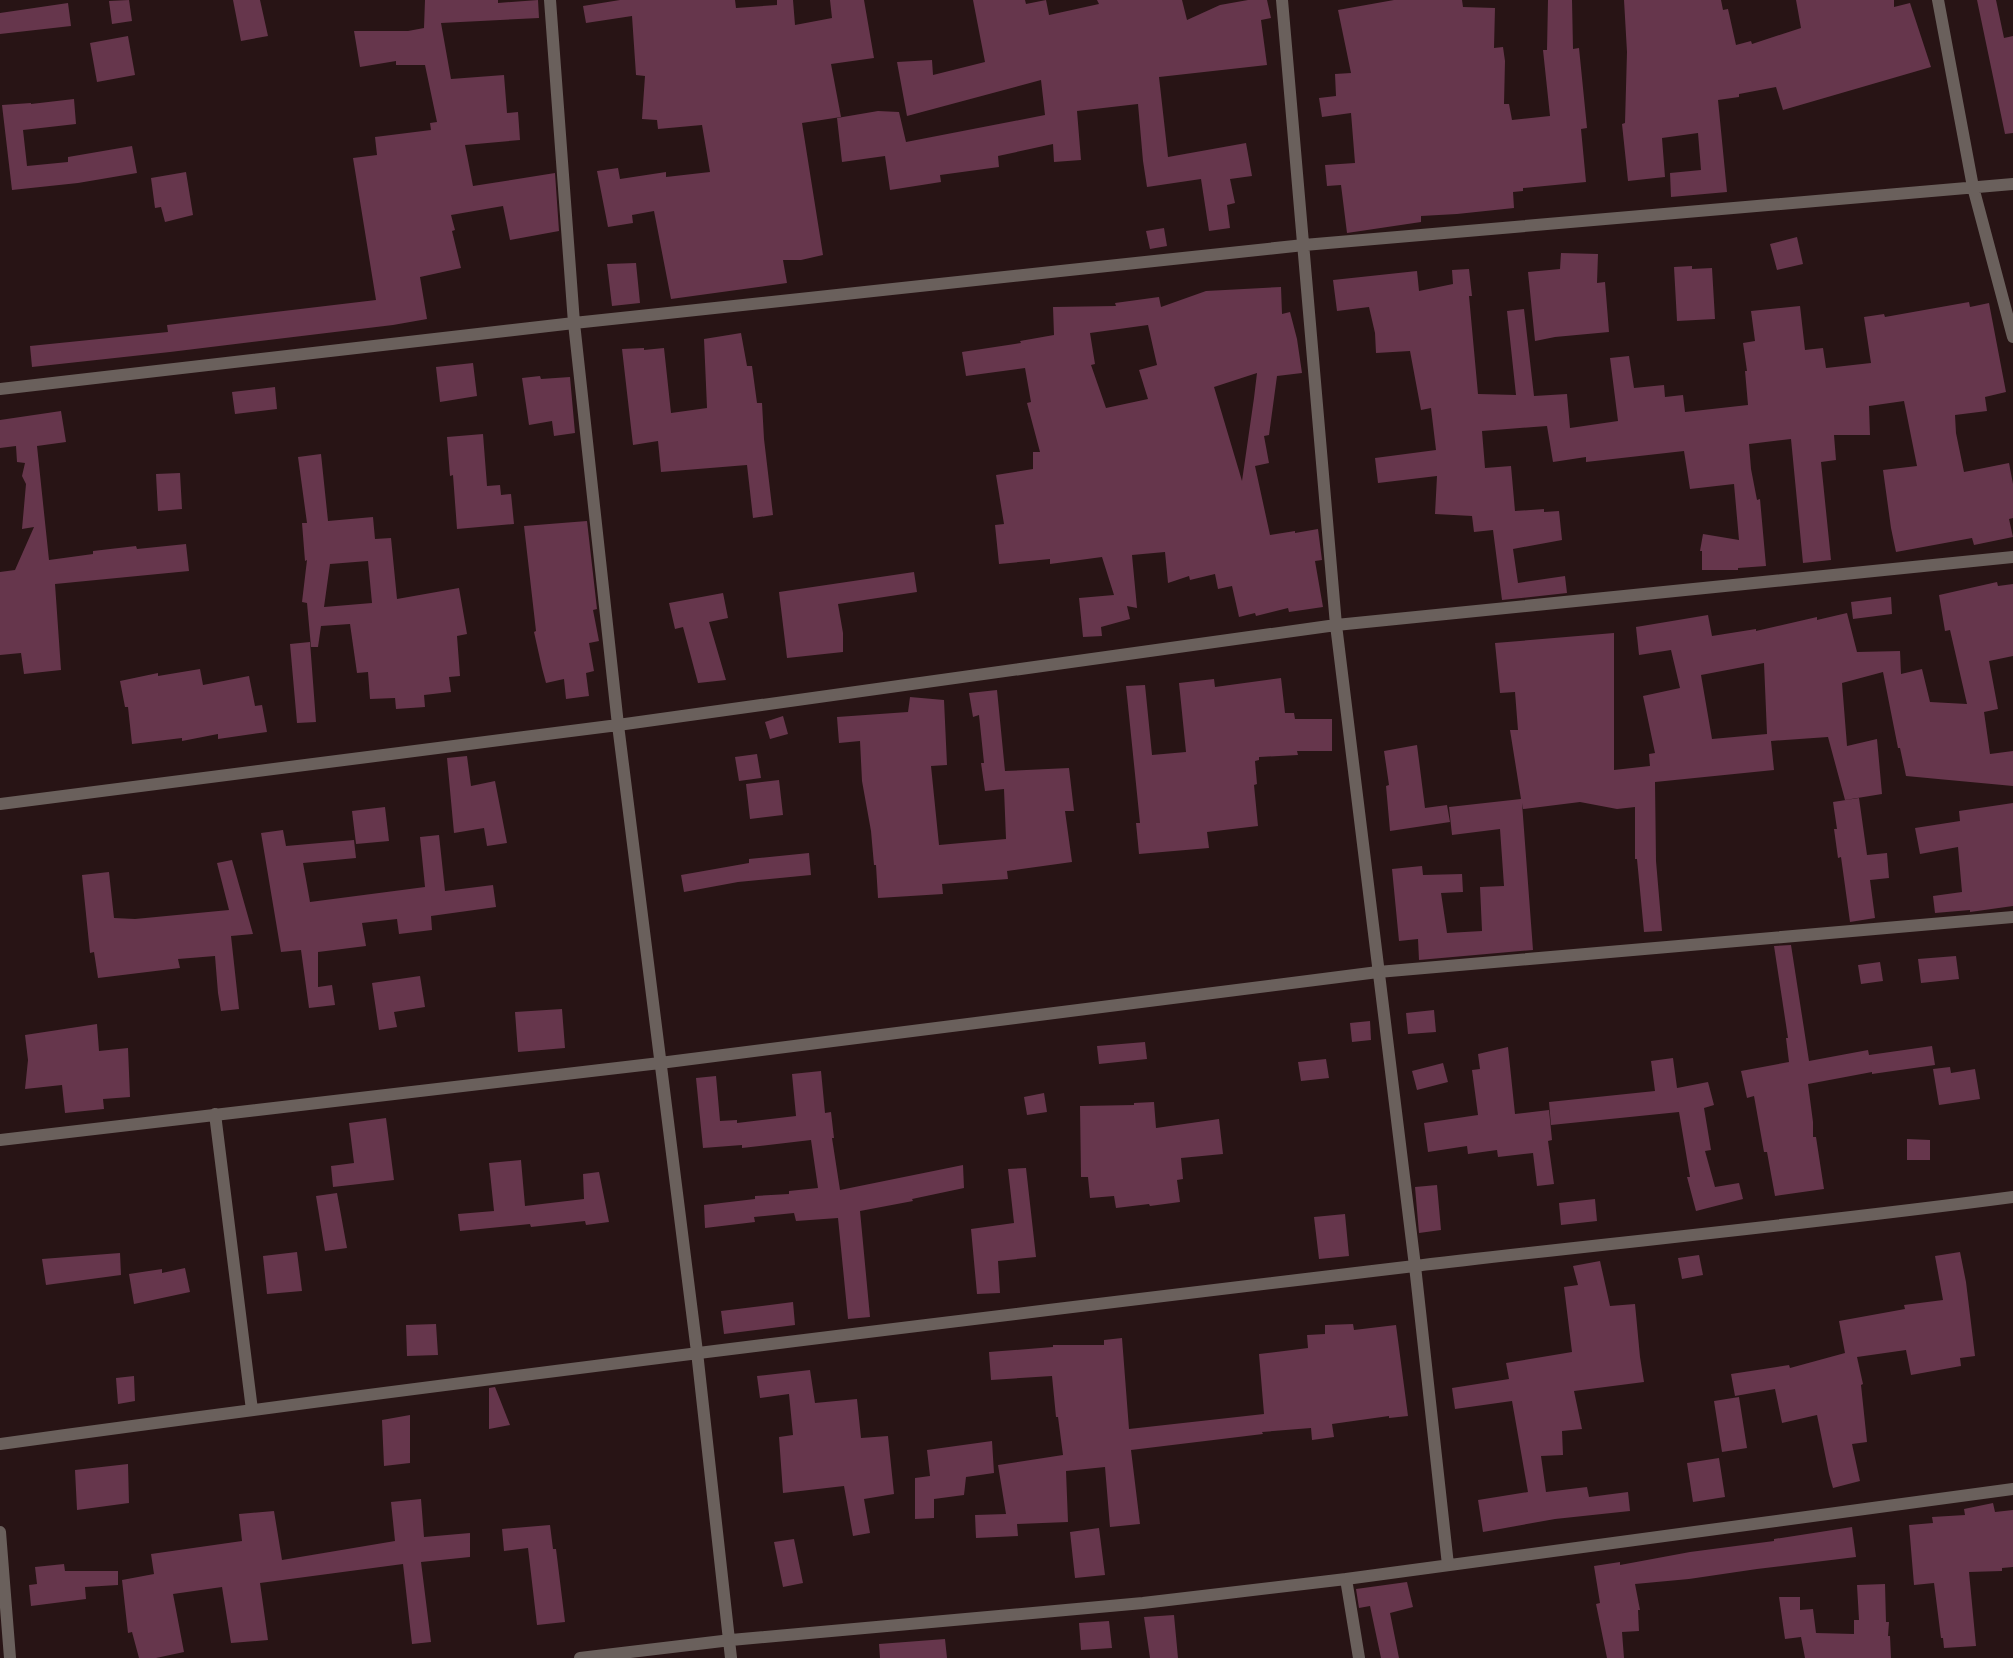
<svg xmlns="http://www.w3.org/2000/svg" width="2013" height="1658" viewBox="0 0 2013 1658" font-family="Arial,sans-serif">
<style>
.building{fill:#66364c;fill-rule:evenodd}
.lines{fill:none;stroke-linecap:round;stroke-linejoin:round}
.minor{stroke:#6a605c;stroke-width:12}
</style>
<rect width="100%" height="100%" fill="#281415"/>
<!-- building -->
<path class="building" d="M 129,0 L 132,21 L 112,24 L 109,1 Z
M 233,0 L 260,0 L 268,36 L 241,41 Z
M 425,0 L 498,0 L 498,3 L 538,0 L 539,18 L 441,23 L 451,79 L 504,75 L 507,113 L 518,112 L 520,140 L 465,145 L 473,186 L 555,173 L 559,231 L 510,240 L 503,206 L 451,215 L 455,230 L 452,231 L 461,268 L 420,277 L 427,319 L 393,325 L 170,352 L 32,367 L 30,346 L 168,332 L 167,325 L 376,300 L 353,158 L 377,155 L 375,137 L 431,130 L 430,123 L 437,122 L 425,65 L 396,65 L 396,61 L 360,67 L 354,31 L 408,31 L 424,28 Z
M 620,0 L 735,0 L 736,8 L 777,5 L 777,0 L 793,0 L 795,25 L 832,18 L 830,0 L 864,0 L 874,58 L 831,64 L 841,117 L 802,123 L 823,255 L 801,260 L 783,260 L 787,283 L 671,299 L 654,211 L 632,215 L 633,223 L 608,227 L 597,171 L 618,168 L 620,179 L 666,172 L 666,177 L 710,172 L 702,125 L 658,129 L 657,120 L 642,119 L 645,76 L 636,75 L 632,16 L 586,23 L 583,6 Z
M 973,0 L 1025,0 L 1026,4 L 1046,0 L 1049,15 L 1099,4 L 1097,0 L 1182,0 L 1187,20 L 1220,5 L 1248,0 L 1267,0 L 1271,18 L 1261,20 L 1267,65 L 1159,77 L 1168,157 L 1246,143 L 1252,176 L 1230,179 L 1235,203 L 1227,205 L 1230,228 L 1209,231 L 1201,179 L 1147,187 L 1143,161 L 1138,104 L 1077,111 L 1081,160 L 1054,162 L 1053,144 L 998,156 L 999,167 L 940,175 L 941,182 L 890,190 L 885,156 L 842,162 L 837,118 L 878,111 L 899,112 L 906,142 L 1045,115 L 1041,80 L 907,116 L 897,62 L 932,60 L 933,75 L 985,62 Z
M 1394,0 L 1462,0 L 1463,7 L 1495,8 L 1494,48 L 1503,47 L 1505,61 L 1504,104 L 1509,104 L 1512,120 L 1550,116 L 1543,50 L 1547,50 L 1548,0 L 1572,0 L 1573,49 L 1579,48 L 1587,128 L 1581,129 L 1586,182 L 1523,188 L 1523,191 L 1513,192 L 1514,208 L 1457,214 L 1421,216 L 1421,222 L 1347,233 L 1341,185 L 1327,186 L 1325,165 L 1355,163 L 1351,113 L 1322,117 L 1319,98 L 1336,96 L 1335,74 L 1351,73 L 1338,10 Z
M 1624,0 L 1721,0 L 1723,10 L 1728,9 L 1736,45 L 1751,41 L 1752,44 L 1801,28 L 1796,0 L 1894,0 L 1894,7 L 1910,3 L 1931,67 L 1783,110 L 1776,87 L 1739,94 L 1739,97 L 1718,100 L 1727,192 L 1671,197 L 1670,173 L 1701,170 L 1698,133 L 1662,138 L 1665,177 L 1628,181 L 1622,124 L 1625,123 L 1627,52 Z
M 1977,0 L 1996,0 L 2004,38 L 2013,36 L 2013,133 L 2005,134 Z
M 68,3 L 71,26 L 0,34 L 0,13 Z
M 128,36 L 135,75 L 97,82 L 90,43 Z
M 74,99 L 76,124 L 23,130 L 27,166 L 68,162 L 68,157 L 132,146 L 137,173 L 78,183 L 12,190 L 2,105 L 31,103 L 31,104 Z
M 186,172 L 193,215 L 165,222 L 161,207 L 155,208 L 151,178 Z
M 1164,228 L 1167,246 L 1150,249 L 1146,231 Z
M 1797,237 L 1803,264 L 1777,270 L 1770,244 Z
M 1561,253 L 1598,254 L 1597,283 L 1605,282 L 1609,332 L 1555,337 L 1535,341 L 1528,272 L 1560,269 Z
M 636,263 L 640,303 L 612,306 L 607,264 Z
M 1692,266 L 1692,269 L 1712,268 L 1715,319 L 1677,321 L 1674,267 Z
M 1469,269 L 1472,296 L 1469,296 L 1478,394 L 1516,395 L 1507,311 L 1524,309 L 1534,396 L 1567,394 L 1570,428 L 1618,421 L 1610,358 L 1629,356 L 1634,388 L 1664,385 L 1665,397 L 1683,395 L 1685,412 L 1748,405 L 1745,371 L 1747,371 L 1743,343 L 1755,341 L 1751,311 L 1800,306 L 1805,350 L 1823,348 L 1826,368 L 1871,363 L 1864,317 L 1884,314 L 1885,317 L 1969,302 L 1970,307 L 1989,303 L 2006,392 L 1985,397 L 1987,411 L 1955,415 L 1956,433 L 1964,472 L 2009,463 L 2013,484 L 2013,518 L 2009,519 L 2013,537 L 1974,545 L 1972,538 L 1896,552 L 1891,528 L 1883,470 L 1917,466 L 1904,401 L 1869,406 L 1870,435 L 1834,435 L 1836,460 L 1821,462 L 1831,560 L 1803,563 L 1791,439 L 1749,444 L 1751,469 L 1757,500 L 1760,499 L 1766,566 L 1738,568 L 1738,570 L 1702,570 L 1702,551 L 1700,551 L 1703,534 L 1739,540 L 1734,484 L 1690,489 L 1684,451 L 1586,462 L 1586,457 L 1553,462 L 1547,426 L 1482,431 L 1485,468 L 1511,466 L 1515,511 L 1544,509 L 1544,512 L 1559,511 L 1562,540 L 1513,549 L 1518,583 L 1565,576 L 1567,593 L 1502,600 L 1493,530 L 1474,532 L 1472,516 L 1435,514 L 1437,476 L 1378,483 L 1375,458 L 1436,450 L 1431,408 L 1421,410 L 1410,351 L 1376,353 L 1375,333 L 1369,307 L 1337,311 L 1333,280 L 1417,271 L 1419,291 L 1453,284 L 1452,270 Z
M 1281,287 L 1282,314 L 1290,312 L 1297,339 L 1302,373 L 1277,376 L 1269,435 L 1264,436 L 1269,463 L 1255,466 L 1270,535 L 1295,531 L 1295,533 L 1318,529 L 1322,560 L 1315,561 L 1323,607 L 1289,612 L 1288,608 L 1256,616 L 1255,613 L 1239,617 L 1232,586 L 1218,589 L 1215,574 L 1190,580 L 1189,576 L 1168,583 L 1165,552 L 1132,555 L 1137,608 L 1127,606 L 1130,619 L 1101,627 L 1102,636 L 1083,637 L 1079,598 L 1114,595 L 1102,557 L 1050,564 L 1050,559 L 999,564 L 995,525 L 1004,524 L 996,475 L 1033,469 L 1033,452 L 1040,452 L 1027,403 L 1031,402 L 1025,368 L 966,376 L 962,352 L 1021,343 L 1020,341 L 1054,335 L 1053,307 L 1116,306 L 1115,303 L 1159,297 L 1161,307 L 1206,291 ZM 1148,325 L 1157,365 L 1139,370 L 1148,399 L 1106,408 L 1091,365 L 1095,364 L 1090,333 ZM 1257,373 L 1254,398 L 1242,481 L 1214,387 Z
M 741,333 L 747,366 L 752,366 L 757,403 L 762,403 L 764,439 L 773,515 L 753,518 L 747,465 L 661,472 L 658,441 L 633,445 L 622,349 L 644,348 L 644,350 L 664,348 L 671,413 L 707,408 L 704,339 Z
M 473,363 L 477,396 L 440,402 L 436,367 Z
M 540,376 L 541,379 L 570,377 L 575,433 L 554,436 L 552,421 L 529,425 L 522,378 Z
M 275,387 L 277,409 L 235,414 L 232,392 Z
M 61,411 L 66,442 L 37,446 L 49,560 L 93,554 L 93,551 L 136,546 L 137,549 L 186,544 L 189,571 L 55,584 L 61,670 L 24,674 L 21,653 L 0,655 L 0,572 L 15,570 L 34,527 L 22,529 L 26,484 L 22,476 L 25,463 L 17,462 L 16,446 L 0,448 L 0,420 Z
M 483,434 L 487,486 L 500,485 L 501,495 L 511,494 L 514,524 L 457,529 L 453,475 L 450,476 L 447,437 Z
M 321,454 L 328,521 L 373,517 L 375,539 L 391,538 L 397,599 L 459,588 L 467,634 L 457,636 L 460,676 L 449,677 L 451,692 L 424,695 L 425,707 L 396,709 L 395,698 L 370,699 L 368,672 L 357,673 L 350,624 L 321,626 L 318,647 L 311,647 L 307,603 L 302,602 L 307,560 L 305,561 L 302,523 L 307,523 L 298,457 ZM 368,561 L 372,603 L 324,607 L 330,564 Z
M 180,473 L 182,509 L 158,511 L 156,474 Z
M 587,521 L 597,609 L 593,610 L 599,641 L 589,643 L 594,671 L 586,673 L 589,696 L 566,699 L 564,679 L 546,683 L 542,668 L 534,632 L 536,631 L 524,526 Z
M 914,572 L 917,592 L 838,604 L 843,633 L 843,652 L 787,658 L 779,592 Z
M 1997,582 L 1998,586 L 2013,584 L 2013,656 L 1989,661 L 1998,709 L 1984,712 L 1990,754 L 2013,751 L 2013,786 L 1906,776 L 1900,748 L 1898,748 L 1883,672 L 1842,683 L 1847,746 L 1877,739 L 1882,794 L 1845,800 L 1828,737 L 1771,741 L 1774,770 L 1655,782 L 1656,861 L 1662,931 L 1644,932 L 1637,859 L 1635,859 L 1635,807 L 1617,809 L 1580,802 L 1523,809 L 1522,803 L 1533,950 L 1419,960 L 1418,939 L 1399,941 L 1392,869 L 1422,866 L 1423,875 L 1462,874 L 1463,892 L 1441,893 L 1447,933 L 1482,931 L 1480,887 L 1504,886 L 1500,829 L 1452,835 L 1449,807 L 1521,799 L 1510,730 L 1518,730 L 1515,692 L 1500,693 L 1495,643 L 1614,633 L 1614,770 L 1650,766 L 1649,754 L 1655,753 L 1643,696 L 1680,688 L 1671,650 L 1639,655 L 1636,627 L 1708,615 L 1712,636 L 1756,629 L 1756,631 L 1817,617 L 1817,620 L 1847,613 L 1857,652 L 1900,651 L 1901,674 L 1922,669 L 1930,702 L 1967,704 L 1950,630 L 1945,631 L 1939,595 ZM 1764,663 L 1767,734 L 1712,739 L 1701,675 Z
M 723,593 L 728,618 L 709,622 L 726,680 L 698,683 L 683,627 L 675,629 L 669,603 Z
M 1891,597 L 1892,614 L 1853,619 L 1851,602 Z
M 310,642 L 316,722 L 297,723 L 290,644 Z
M 200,669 L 203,685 L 249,676 L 255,706 L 262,705 L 267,732 L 218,739 L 218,734 L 182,741 L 182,738 L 132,744 L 128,707 L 125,707 L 120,681 L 158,673 L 158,676 Z
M 1281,678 L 1285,713 L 1294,713 L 1295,719 L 1332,719 L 1332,751 L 1297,751 L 1298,755 L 1259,757 L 1259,760 L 1255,761 L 1257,784 L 1254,785 L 1258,826 L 1207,832 L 1209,848 L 1139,854 L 1136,823 L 1140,823 L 1126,686 L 1145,685 L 1152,755 L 1186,752 L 1179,683 L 1214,679 L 1215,687 Z
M 997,690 L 1005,771 L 1069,768 L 1074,811 L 1065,811 L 1072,862 L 1007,871 L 1008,879 L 942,884 L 943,894 L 878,898 L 876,865 L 874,865 L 871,831 L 862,781 L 860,741 L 839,743 L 837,717 L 908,712 L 910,697 L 944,700 L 947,765 L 931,766 L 939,845 L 1006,839 L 1004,789 L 985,791 L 981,763 L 984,763 L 979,715 L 973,717 L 969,693 Z
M 783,716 L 788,734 L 770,739 L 765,722 Z
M 1417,745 L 1425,808 L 1447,805 L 1450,822 L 1390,831 L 1386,786 L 1389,785 L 1384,751 Z
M 757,754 L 761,778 L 739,781 L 735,757 Z
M 467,756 L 471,786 L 495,781 L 507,843 L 487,846 L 484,828 L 454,833 L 447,758 Z
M 779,780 L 783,815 L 750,819 L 746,784 Z
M 1859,798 L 1867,855 L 1887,853 L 1889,878 L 1870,880 L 1875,918 L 1850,922 L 1841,857 L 1838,858 L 1834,829 L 1837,829 L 1833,802 Z
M 2013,803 L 2013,906 L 1970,912 L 1970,910 L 1935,913 L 1933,896 L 1962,892 L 1958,847 L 1920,854 L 1915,828 L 1960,821 L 1959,811 Z
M 385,807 L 389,841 L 356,844 L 352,811 Z
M 283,830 L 286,846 L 354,840 L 356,858 L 303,863 L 310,902 L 425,887 L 420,837 L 439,835 L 445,891 L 493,885 L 496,907 L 431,916 L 432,930 L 399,934 L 397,919 L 362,923 L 366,946 L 318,952 L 318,987 L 332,985 L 335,1005 L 309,1008 L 301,950 L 281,952 L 261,833 Z
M 809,853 L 811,875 L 738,882 L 684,892 L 681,875 L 749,863 L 749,859 Z
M 232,860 L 253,934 L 231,936 L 239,1009 L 221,1011 L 218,993 L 215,956 L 178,959 L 180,968 L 98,978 L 94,952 L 90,953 L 82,875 L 109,872 L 114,918 L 135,919 L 229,910 L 217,863 Z
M 1791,945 L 1809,1061 L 1868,1050 L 1869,1055 L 1932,1046 L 1935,1065 L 1872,1074 L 1872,1072 L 1808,1084 L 1813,1122 L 1813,1137 L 1816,1137 L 1824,1189 L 1775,1196 L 1767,1152 L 1764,1152 L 1754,1096 L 1747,1098 L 1741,1071 L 1789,1062 L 1786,1038 L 1788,1038 L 1774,946 Z
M 1956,956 L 1959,979 L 1921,983 L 1918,959 Z
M 1880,962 L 1883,981 L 1861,984 L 1858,965 Z
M 420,976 L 425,1007 L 394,1012 L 397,1027 L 379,1030 L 372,983 Z
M 562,1009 L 565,1048 L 518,1052 L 515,1012 Z
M 1434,1010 L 1436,1032 L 1408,1034 L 1406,1013 Z
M 1370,1021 L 1371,1040 L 1352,1042 L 1350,1023 Z
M 97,1024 L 99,1051 L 128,1048 L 130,1097 L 103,1099 L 104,1109 L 65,1113 L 62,1085 L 25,1089 L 28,1060 L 25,1035 Z
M 1145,1042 L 1147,1059 L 1099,1064 L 1097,1046 Z
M 1508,1047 L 1515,1114 L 1549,1110 L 1552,1140 L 1548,1141 L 1554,1184 L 1537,1186 L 1533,1153 L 1498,1157 L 1497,1150 L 1468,1154 L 1467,1146 L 1428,1152 L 1424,1123 L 1478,1115 L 1472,1070 L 1480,1069 L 1478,1054 Z
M 1673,1058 L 1677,1088 L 1708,1082 L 1714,1105 L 1704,1108 L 1711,1150 L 1705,1151 L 1715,1187 L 1739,1183 L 1743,1199 L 1696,1211 L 1687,1177 L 1690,1177 L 1679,1112 L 1551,1125 L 1549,1102 L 1655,1091 L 1651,1061 Z
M 1326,1059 L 1329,1078 L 1301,1081 L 1298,1062 Z
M 1443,1063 L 1448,1082 L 1417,1090 L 1412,1071 Z
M 1950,1067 L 1951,1073 L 1975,1069 L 1980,1099 L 1939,1105 L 1933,1069 Z
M 821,1071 L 825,1113 L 831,1112 L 834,1138 L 832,1138 L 840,1190 L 963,1165 L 964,1188 L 912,1199 L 913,1201 L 860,1211 L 870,1317 L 848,1319 L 838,1218 L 796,1221 L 794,1213 L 754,1217 L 755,1222 L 705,1228 L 704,1205 L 755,1199 L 755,1196 L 789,1194 L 789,1191 L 818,1188 L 811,1140 L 742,1148 L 742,1145 L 703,1148 L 696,1078 L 716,1076 L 720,1121 L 737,1120 L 737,1123 L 796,1116 L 792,1074 Z
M 1044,1093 L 1047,1112 L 1027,1115 L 1024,1097 Z
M 1154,1102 L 1156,1128 L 1219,1119 L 1223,1154 L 1181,1158 L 1183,1179 L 1177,1180 L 1180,1202 L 1150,1206 L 1149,1204 L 1116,1208 L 1114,1196 L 1090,1198 L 1088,1177 L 1081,1177 L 1080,1106 L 1134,1105 L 1134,1103 Z
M 386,1118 L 394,1180 L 333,1187 L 331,1166 L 354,1163 L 349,1123 Z
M 1907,1139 L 1930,1140 L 1930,1160 L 1907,1160 Z
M 521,1160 L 525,1206 L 584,1199 L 583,1174 L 599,1172 L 609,1222 L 586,1225 L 585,1221 L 531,1227 L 530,1224 L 460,1231 L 458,1214 L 494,1211 L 489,1163 Z
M 1026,1168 L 1036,1257 L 998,1261 L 1000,1293 L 977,1294 L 971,1229 L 1014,1223 L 1008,1169 Z
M 1437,1185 L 1441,1230 L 1419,1233 L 1415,1187 Z
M 337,1193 L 347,1248 L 325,1251 L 316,1196 Z
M 1595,1199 L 1597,1221 L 1561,1225 L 1559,1203 Z
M 1345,1214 L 1349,1256 L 1319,1259 L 1314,1217 Z
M 297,1252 L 302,1291 L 267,1294 L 263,1256 Z
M 1960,1252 L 1966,1282 L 1975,1356 L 1960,1358 L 1961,1366 L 1911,1375 L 1906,1350 L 1857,1357 L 1863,1384 L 1861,1385 L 1867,1442 L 1852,1444 L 1860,1481 L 1833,1488 L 1829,1474 L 1817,1415 L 1782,1423 L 1775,1389 L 1735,1396 L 1731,1374 L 1789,1365 L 1790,1368 L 1845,1353 L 1839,1321 L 1905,1309 L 1904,1305 L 1943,1300 L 1935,1256 Z
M 120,1253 L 121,1275 L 46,1285 L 42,1259 Z
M 1699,1255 L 1703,1275 L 1682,1279 L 1678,1258 Z
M 1600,1261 L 1610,1306 L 1635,1304 L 1640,1357 L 1644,1382 L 1574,1391 L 1582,1429 L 1562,1431 L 1563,1455 L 1541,1456 L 1546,1492 L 1587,1487 L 1589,1497 L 1628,1492 L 1630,1511 L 1555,1519 L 1483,1532 L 1478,1500 L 1528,1492 L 1512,1401 L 1455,1409 L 1452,1388 L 1509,1379 L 1506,1363 L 1572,1352 L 1564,1287 L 1578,1285 L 1573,1266 Z
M 185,1268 L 190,1292 L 134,1304 L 129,1274 L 162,1269 L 162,1273 Z
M 793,1302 L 795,1325 L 724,1334 L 721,1311 Z
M 436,1324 L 438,1355 L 407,1356 L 406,1325 Z
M 1353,1324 L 1354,1330 L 1396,1325 L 1408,1416 L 1389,1418 L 1389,1416 L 1332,1424 L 1334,1437 L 1312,1440 L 1311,1428 L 1262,1432 L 1263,1434 L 1131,1450 L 1140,1524 L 1110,1527 L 1105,1467 L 1066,1471 L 1068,1522 L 1017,1524 L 1018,1536 L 976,1538 L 975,1515 L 1006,1514 L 998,1465 L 1063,1455 L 1058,1417 L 1056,1417 L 1052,1376 L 991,1380 L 989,1352 L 1053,1347 L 1053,1345 L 1104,1345 L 1104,1340 L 1122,1338 L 1129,1429 L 1264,1414 L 1259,1354 L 1308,1348 L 1307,1335 L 1325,1334 L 1325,1325 Z
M 810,1370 L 815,1403 L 857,1399 L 861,1438 L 888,1436 L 894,1494 L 864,1499 L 870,1533 L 853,1536 L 844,1486 L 783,1493 L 779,1437 L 793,1435 L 789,1394 L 760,1398 L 757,1376 Z
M 134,1376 L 135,1401 L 118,1404 L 116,1378 Z
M 495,1387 L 510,1425 L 489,1429 L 489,1388 Z
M 1739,1397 L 1747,1448 L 1722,1452 L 1714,1401 Z
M 410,1415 L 410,1463 L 384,1466 L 382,1420 Z
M 992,1441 L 994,1473 L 966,1477 L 964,1495 L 934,1499 L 934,1518 L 915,1519 L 915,1478 L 930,1476 L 927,1450 Z
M 1719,1458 L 1725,1497 L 1693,1502 L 1687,1463 Z
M 128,1464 L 129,1503 L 77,1510 L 75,1470 Z
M 421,1499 L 424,1537 L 470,1533 L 470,1557 L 421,1562 L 431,1642 L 412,1644 L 403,1564 L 260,1583 L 268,1640 L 231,1643 L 222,1587 L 173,1594 L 184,1652 L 156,1658 L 139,1658 L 132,1632 L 128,1633 L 122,1580 L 154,1574 L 151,1554 L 242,1541 L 239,1514 L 274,1511 L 282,1560 L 395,1541 L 391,1502 Z
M 1993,1503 L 1995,1512 L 2013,1510 L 2013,1567 L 2002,1568 L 2002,1571 L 1969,1572 L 1976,1646 L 1944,1648 L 1943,1638 L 1941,1638 L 1934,1583 L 1914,1585 L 1909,1525 L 1933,1523 L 1932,1517 L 1965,1515 L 1964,1509 Z
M 550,1525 L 553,1549 L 556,1549 L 565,1622 L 537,1625 L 528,1548 L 504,1551 L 502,1529 Z
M 1852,1527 L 1856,1557 L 1757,1569 L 1689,1579 L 1635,1584 L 1640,1610 L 1638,1610 L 1639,1631 L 1622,1632 L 1624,1658 L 1607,1658 L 1596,1604 L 1600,1603 L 1594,1566 L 1620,1562 L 1620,1565 L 1690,1552 L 1774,1541 L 1774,1539 Z
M 1099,1528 L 1105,1575 L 1075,1578 L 1070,1532 Z
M 794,1539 L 803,1583 L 783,1587 L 774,1542 Z
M 64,1564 L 65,1571 L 118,1571 L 118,1585 L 85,1587 L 86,1599 L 31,1606 L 29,1585 L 37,1584 L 35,1567 Z
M 1407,1582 L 1413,1607 L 1390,1613 L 1399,1658 L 1381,1658 L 1370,1606 L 1359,1608 L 1356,1589 Z
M 1885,1584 L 1886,1622 L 1889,1622 L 1888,1636 L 1890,1636 L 1891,1658 L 1805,1658 L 1801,1637 L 1785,1639 L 1779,1597 L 1800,1597 L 1800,1610 L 1813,1609 L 1816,1633 L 1854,1634 L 1854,1620 L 1859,1620 L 1857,1585 Z
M 1174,1615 L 1178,1658 L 1150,1658 L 1144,1617 Z
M 1109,1621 L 1112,1648 L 1081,1650 L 1079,1623 Z
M 945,1639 L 947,1658 L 880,1658 L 879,1644 Z"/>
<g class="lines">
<!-- minor -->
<path class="minor" d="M 550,0 L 574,323 L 618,725 L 697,1352 L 731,1658
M 1282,0 L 1336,625 L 1415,1266 L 1448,1565
M 1938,0 L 1973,187 L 2013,337
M 0,389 L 574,323 L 1304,245 L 2013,184
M 0,804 L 618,725 L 1336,625 L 2013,557
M 215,1114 L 252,1410
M 0,1140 L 660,1063 L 1378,972 L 2013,917
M 0,1444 C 468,1380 937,1323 1406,1267 C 1608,1243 1811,1224 2013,1197
M 0,1532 L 10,1658
M 1346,1579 L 1359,1658
M 580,1658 L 731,1640 L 1143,1603 L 1346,1579 L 2013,1489"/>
</g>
</svg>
